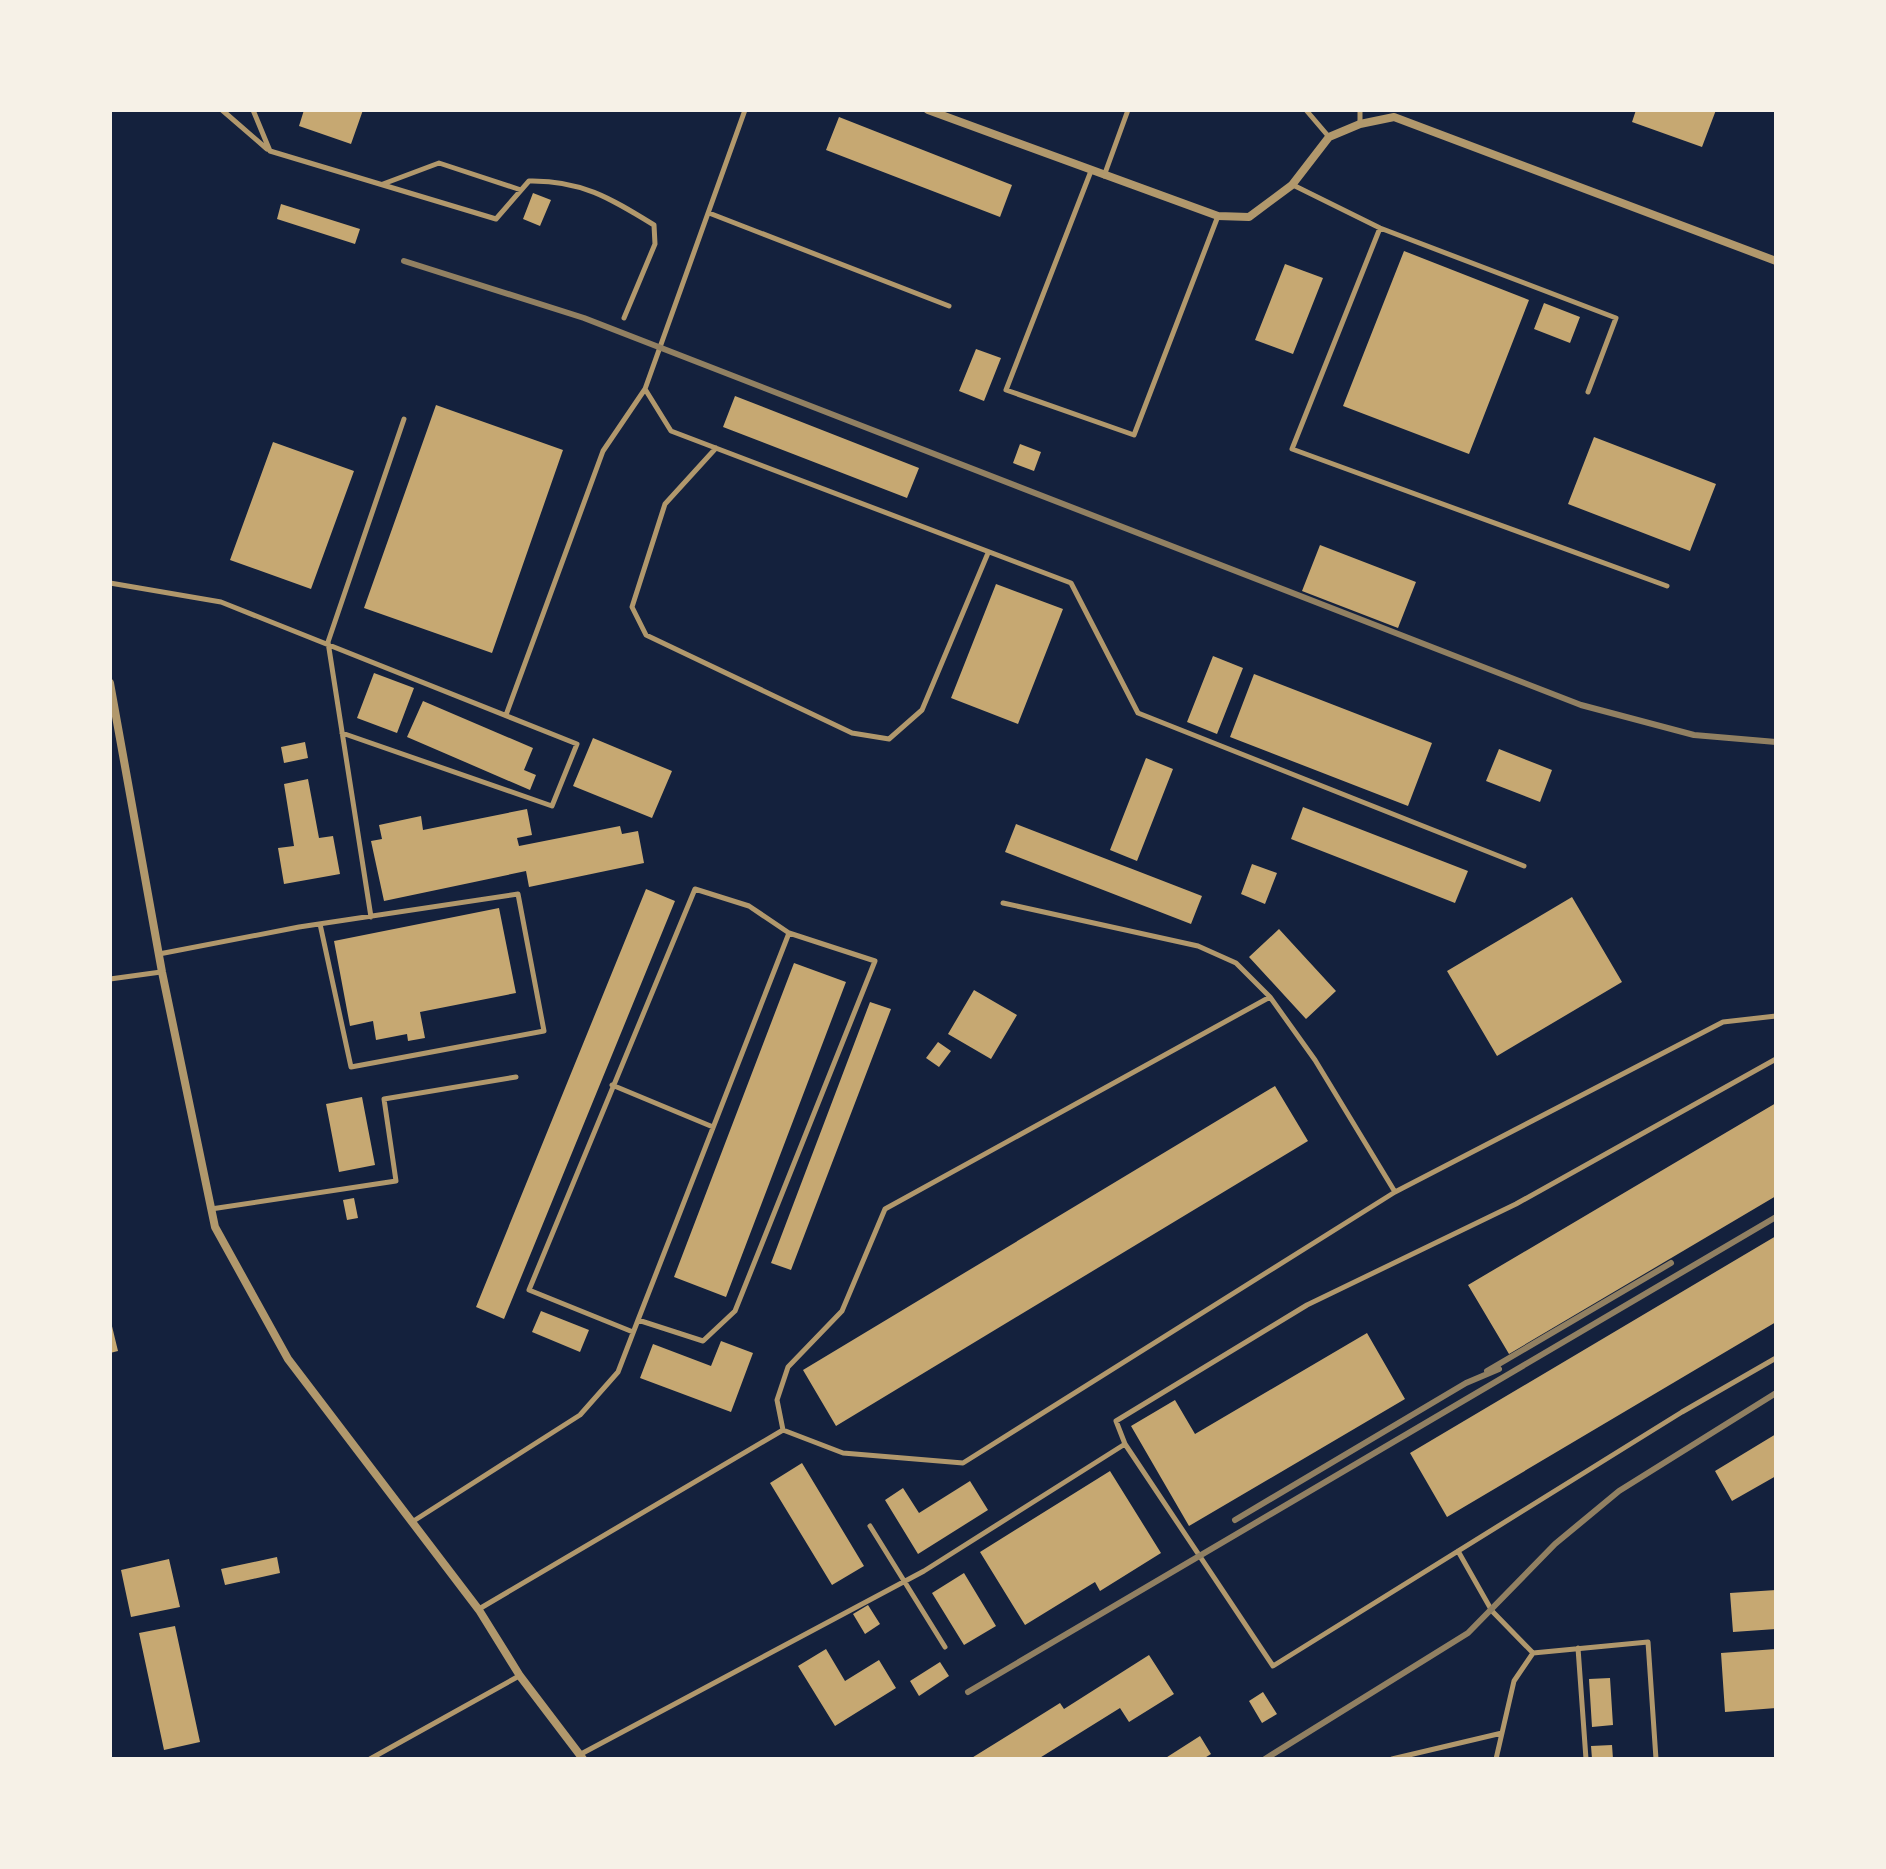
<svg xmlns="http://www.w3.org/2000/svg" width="1886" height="1869" viewBox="0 0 1886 1869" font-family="'Noto Serif',serif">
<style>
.building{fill:#c6a872}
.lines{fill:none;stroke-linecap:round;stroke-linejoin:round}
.service{stroke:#b1986c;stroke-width:5}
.minor{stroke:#b1986c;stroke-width:8}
.rail{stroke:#918062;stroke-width:6}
</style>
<rect width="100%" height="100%" fill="#14213d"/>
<!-- building -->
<path class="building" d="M 304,110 L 363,110 L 351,144 L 299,126 Z
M 1636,110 L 1716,110 L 1702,147 L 1632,122 Z
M 839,117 L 1012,185 L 1000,217 L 826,150 Z
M 533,193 L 551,200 L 540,226 L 523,219 Z
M 281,204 L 360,229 L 355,244 L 277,219 Z
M 1404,251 L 1529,300 L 1469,454 L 1343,406 Z
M 1285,264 L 1323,278 L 1293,354 L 1255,340 Z
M 1544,303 L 1580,317 L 1570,343 L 1534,329 Z
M 976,349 L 1001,358 L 984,401 L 959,391 Z
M 735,396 L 919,468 L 907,498 L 723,427 Z
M 436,405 L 563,450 L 492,653 L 364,608 Z
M 1594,437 L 1716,484 L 1690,551 L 1568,504 Z
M 273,442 L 354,471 L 311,589 L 230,560 Z
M 1020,444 L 1041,452 L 1034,471 L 1013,463 Z
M 1320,545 L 1416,582 L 1398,628 L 1302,591 Z
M 996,584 L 1063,609 L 1018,724 L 951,698 Z
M 1213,656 L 1243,668 L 1217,734 L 1187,722 Z
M 374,673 L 414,688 L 397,733 L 357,718 Z
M 1254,674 L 1432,743 L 1408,806 L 1230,737 Z
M 423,701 L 533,748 L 524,770 L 536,775 L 530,790 L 407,737 Z
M 593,738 L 672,771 L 652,818 L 573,786 Z
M 305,742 L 308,758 L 284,763 L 281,747 Z
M 1499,749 L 1552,770 L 1540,802 L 1486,781 Z
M 1146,758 L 1173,769 L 1137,861 L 1110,850 Z
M 308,779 L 319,838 L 333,836 L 340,874 L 284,884 L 278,848 L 294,846 L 284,784 Z
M 1303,807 L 1468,871 L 1455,903 L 1291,839 Z
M 527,809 L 532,835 L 517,838 L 519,846 L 620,826 L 622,834 L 638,831 L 644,863 L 529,887 L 526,871 L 384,901 L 371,841 L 382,839 L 379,825 L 421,816 L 423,830 Z
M 1016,824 L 1202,896 L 1191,924 L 1005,852 Z
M 1252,864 L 1277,873 L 1265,904 L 1241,894 Z
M 646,889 L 675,901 L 504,1319 L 476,1307 Z
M 1572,897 L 1622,982 L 1497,1056 L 1447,971 Z
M 499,908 L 516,993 L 420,1012 L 425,1038 L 408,1041 L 407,1034 L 376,1040 L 373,1021 L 350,1026 L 334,941 Z
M 1279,929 L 1336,991 L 1306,1019 L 1249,957 Z
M 794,963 L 846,982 L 726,1297 L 674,1277 Z
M 974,990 L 1017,1015 L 991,1059 L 948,1034 Z
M 870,1002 L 891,1009 L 791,1270 L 771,1263 Z
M 938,1042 L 951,1051 L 939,1067 L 926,1058 Z
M 1275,1086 L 1308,1141 L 836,1426 L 803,1370 Z
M 362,1097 L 375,1165 L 339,1172 L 326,1104 Z
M 1776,1103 L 1776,1196 L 1509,1354 L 1468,1285 Z
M 354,1198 L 358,1218 L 347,1220 L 343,1200 Z
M 1776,1236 L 1776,1322 L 1447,1517 L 1410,1453 Z
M 541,1311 L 589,1330 L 580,1352 L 532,1332 Z
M 110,1318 L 118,1351 L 110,1353 Z
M 1367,1333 L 1405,1399 L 1189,1526 L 1131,1426 L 1175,1400 L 1195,1434 Z
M 721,1341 L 753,1353 L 731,1412 L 640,1378 L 653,1344 L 711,1366 Z
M 1776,1434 L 1776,1476 L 1732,1501 L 1715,1471 Z
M 802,1463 L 864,1566 L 832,1585 L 770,1483 Z
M 1110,1471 L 1161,1553 L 1100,1591 L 1095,1582 L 1025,1625 L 980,1552 Z
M 970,1481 L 988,1510 L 918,1554 L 885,1500 L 903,1488 L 919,1513 Z
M 277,1557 L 280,1573 L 225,1585 L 221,1569 Z
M 169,1559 L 180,1607 L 131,1617 L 121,1570 Z
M 964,1573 L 996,1626 L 964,1645 L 932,1593 Z
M 1776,1590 L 1776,1629 L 1733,1632 L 1730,1593 Z
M 868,1605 L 880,1624 L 865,1634 L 853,1614 Z
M 175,1626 L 200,1742 L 164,1750 L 139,1633 Z
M 826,1649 L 845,1681 L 879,1660 L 896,1688 L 835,1726 L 798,1666 Z
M 1776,1649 L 1776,1708 L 1725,1712 L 1721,1653 Z
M 1149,1655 L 1174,1694 L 1129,1722 L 1120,1708 L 1038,1759 L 970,1759 L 1060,1703 L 1064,1709 Z
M 940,1662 L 949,1676 L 919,1696 L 910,1681 Z
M 1610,1678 L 1613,1725 L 1592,1727 L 1589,1679 Z
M 1263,1692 L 1277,1714 L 1262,1723 L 1249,1701 Z
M 1200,1736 L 1211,1754 L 1203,1759 L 1164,1759 Z
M 1612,1745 L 1613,1759 L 1592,1759 L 1591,1746 Z"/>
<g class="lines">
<!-- service -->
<path class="service" d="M 222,110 L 267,149
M 253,110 L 270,151 L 496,219 L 529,181 C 581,180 610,198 654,225 L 655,244 L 624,318
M 1306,110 L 1329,137
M 1360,110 L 1360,124
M 1091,171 L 1006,390 L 1134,435 L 1218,216
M 1104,176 L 1128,110
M 383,184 L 439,163 L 521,190
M 1293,185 L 1380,228 L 1616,318 L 1588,392
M 709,213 L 949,306
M 1380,228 L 1292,449 L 1667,586
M 645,389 L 671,431 L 1071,583 L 1138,713 L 1524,866
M 716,448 L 665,504 L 632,607 L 646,635 L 852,733 L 889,739 L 922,710 L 988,553
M 110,583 L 221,602 L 577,744 L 552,806 L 342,733
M 506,715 L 603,451 L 645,389 L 745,110
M 1003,903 L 1198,946 L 1236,963 L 1270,997 L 1315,1060 L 1395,1192
M 371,917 L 328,642 L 404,419
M 159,954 L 299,927 L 518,894 L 544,1031 L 351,1067 L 320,924
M 110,979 L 161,972
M 612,1085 L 713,1127
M 211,1209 L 396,1181 L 384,1099 L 516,1077
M 633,1332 L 529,1290 L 695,889 L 749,906 L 789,933
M 783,1430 L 843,1453 L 963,1463 L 1395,1192 L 1723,1022 L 1776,1016
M 783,1430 L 777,1400 L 788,1367 L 842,1311 L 885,1209 L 1270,997
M 1125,1444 L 1116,1421 L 1307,1305 L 1516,1204 L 1776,1059
M 412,1522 L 580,1415 L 618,1372 L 638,1320 L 789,933 L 875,961 L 735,1311 L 703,1341 L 638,1320
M 870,1526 L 945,1647
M 1458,1551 L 1492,1611 L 1533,1653 L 1648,1642 L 1656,1759
M 479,1609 L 783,1430
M 1578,1648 L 1586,1759
M 581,1754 L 924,1571 L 1125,1444 L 1273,1666 L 1682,1412 L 1776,1358
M 370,1759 L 519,1676
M 1392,1759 L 1502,1733
M 1496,1759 L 1514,1681 L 1533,1653"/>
<!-- minor -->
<path class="minor" d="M 928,110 L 1218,216 L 1249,217 L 1292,185 L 1329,137 L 1360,124 L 1394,117 L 1776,261
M 110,683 L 162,972 L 215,1227 L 288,1359 L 479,1610 L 520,1676 L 583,1759"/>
<!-- rail -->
<path class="rail" d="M 404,261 L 584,318 L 1581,705 L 1694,735 L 1776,742
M 1487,1371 L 1671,1263
M 1235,1520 L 1466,1383 L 1499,1369
M 968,1692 L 1776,1217
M 1265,1759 L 1468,1633 L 1555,1544 L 1619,1491 L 1776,1393"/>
</g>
<!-- border -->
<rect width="1886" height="1869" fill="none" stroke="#f6f1e7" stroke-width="224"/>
</svg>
